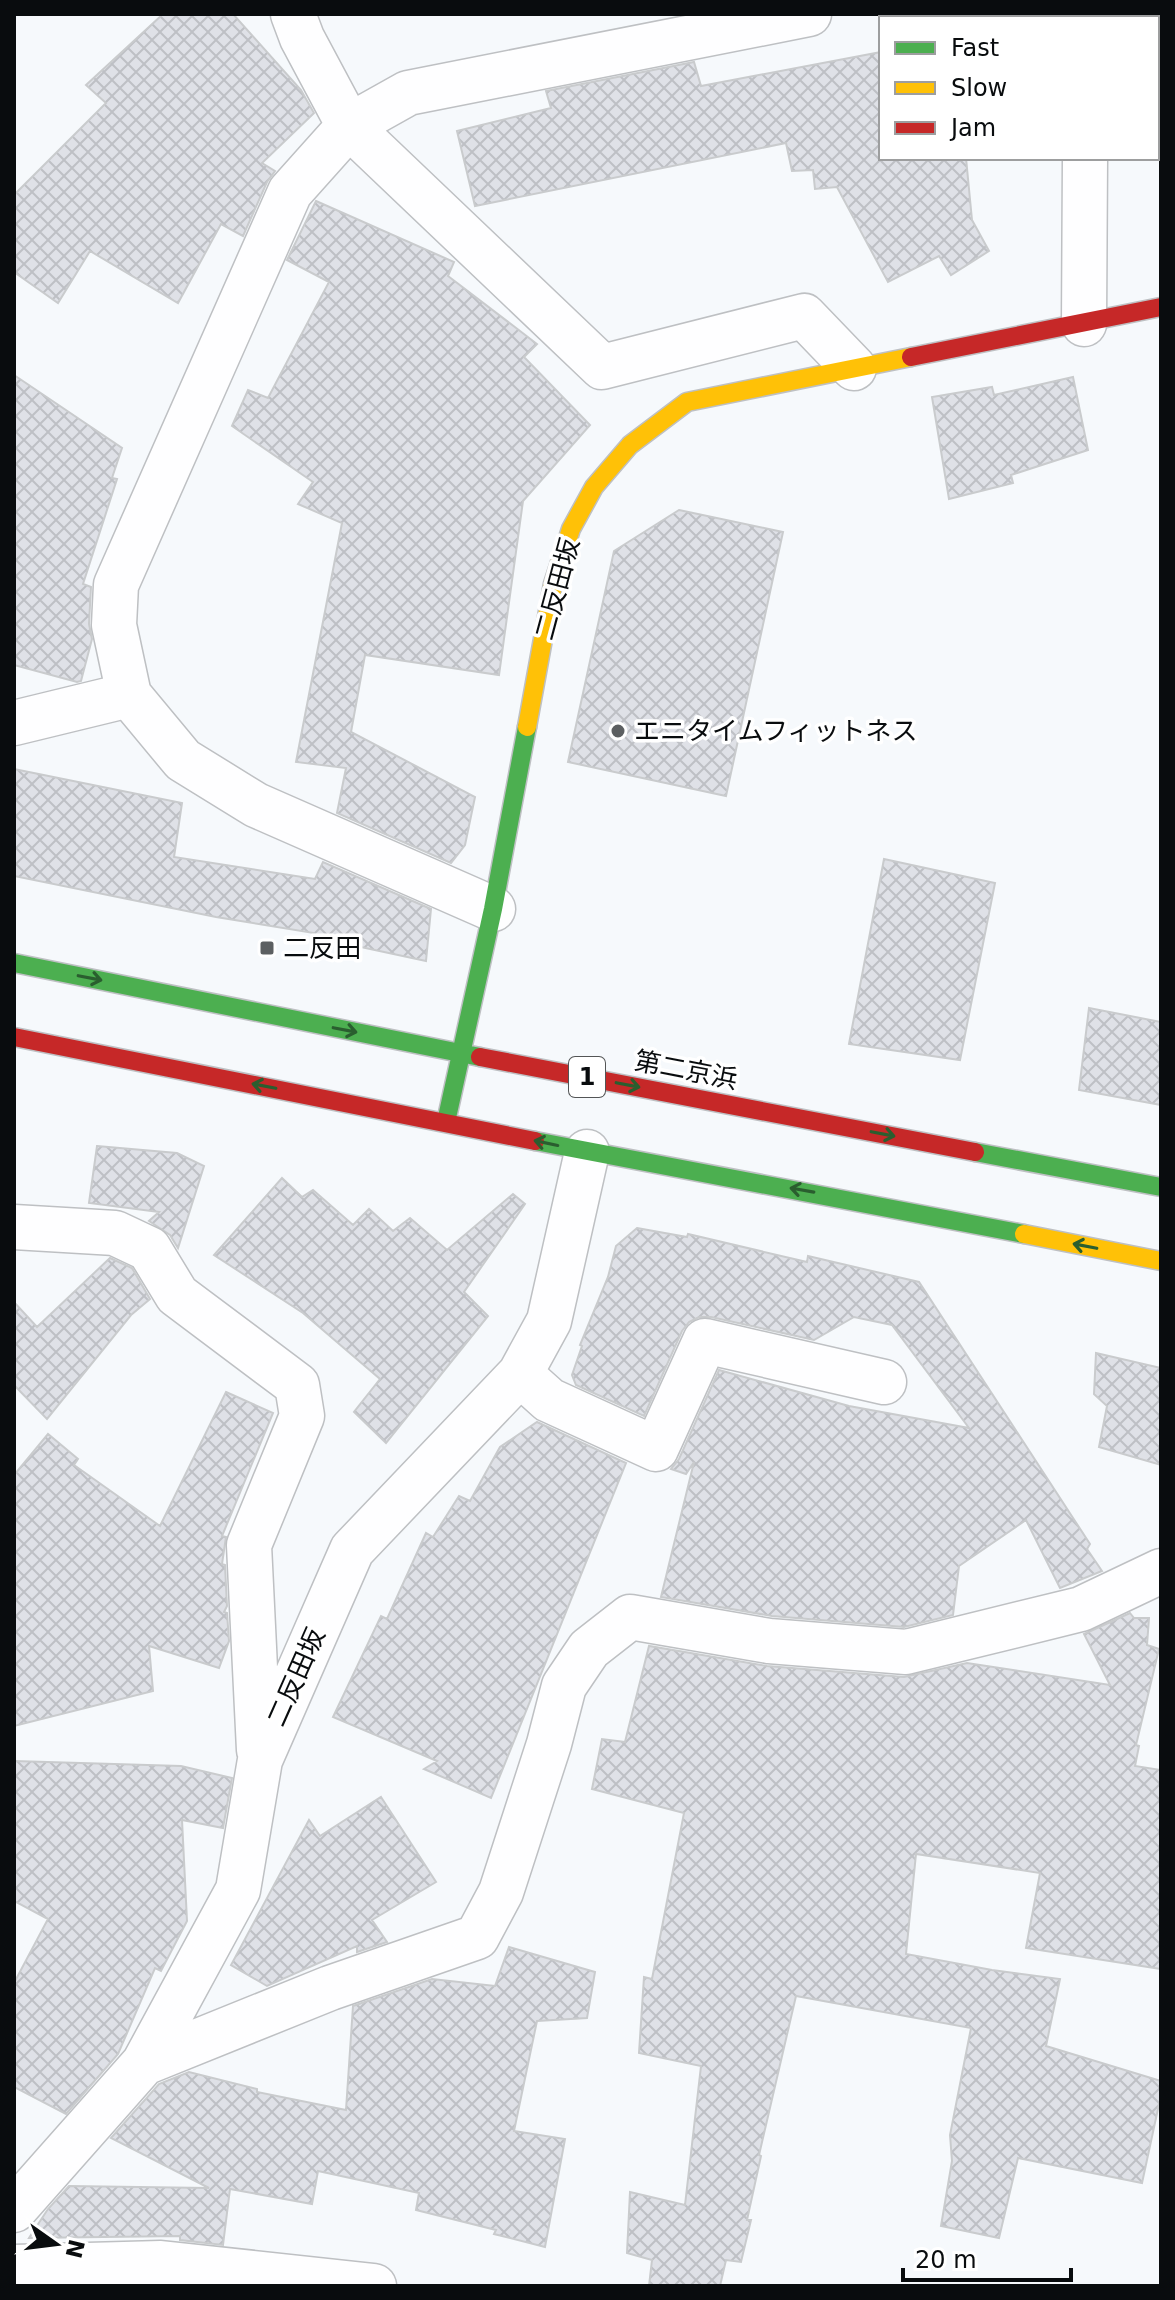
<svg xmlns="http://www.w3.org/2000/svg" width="1175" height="2300" viewBox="0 0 1175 2300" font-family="'DejaVu Sans','Noto Sans JP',sans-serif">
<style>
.building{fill:url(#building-cross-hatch);stroke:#c9cbcd;stroke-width:2}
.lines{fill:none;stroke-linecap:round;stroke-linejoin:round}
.street-casing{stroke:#bec0c3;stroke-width:47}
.fast-casing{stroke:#bec0c3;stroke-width:21}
.slow-casing{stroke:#bec0c3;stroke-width:21}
.jam-casing{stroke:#bec0c3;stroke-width:21}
.street{stroke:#fefeff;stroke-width:44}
.fast{stroke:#4caf50;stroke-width:18}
.slow{stroke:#ffc107;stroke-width:18}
.jam{stroke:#c62828;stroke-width:18}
.oneway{stroke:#2a5e2f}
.poi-dot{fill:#5c5f61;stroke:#fff;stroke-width:3}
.labels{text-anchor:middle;stroke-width:7;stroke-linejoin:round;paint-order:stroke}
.shield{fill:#fff;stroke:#535556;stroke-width:2}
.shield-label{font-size:24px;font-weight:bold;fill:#090c0e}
.street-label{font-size:26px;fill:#090c0e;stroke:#fff}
.poi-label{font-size:26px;fill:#090c0e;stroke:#fff;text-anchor:start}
</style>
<defs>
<pattern id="building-cross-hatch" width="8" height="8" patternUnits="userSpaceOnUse" patternTransform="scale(2)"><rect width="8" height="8" fill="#dfe1e7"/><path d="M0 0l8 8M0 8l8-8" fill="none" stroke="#bec0c5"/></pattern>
</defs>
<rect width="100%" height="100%" fill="#f6f9fc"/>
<!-- building -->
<path class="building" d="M 163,14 L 233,14 L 301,90 L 314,113 L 262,163 L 275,171 L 267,182 L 243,236 L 221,224 L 178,303 L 90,251 L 58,303 L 14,272 L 14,195 L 106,103 L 86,85 Z
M 881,52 L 881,158 L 966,158 L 972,220 L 989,251 L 951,275 L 939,256 L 888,282 L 837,187 L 815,189 L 813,170 L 792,171 L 786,143 L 475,206 L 457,131 L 551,108 L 546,91 L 694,62 L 701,86 Z
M 316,201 L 454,262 L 448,276 L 537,344 L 524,357 L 590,425 L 523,501 L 499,675 L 365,655 L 351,732 L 475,797 L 465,845 L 451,863 L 337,813 L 346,768 L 296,762 L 342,523 L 298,504 L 313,482 L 232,426 L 248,390 L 268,398 L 329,282 L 287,260 Z
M 14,375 L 122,448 L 112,478 L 117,479 L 83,584 L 91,587 L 89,624 L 92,639 L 81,681 L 77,682 L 14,665 Z
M 1073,377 L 1088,450 L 1011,475 L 1013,483 L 949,499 L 932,397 L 992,387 L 994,395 Z
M 679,510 L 783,532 L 726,796 L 568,762 L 614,551 Z
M 14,769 L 182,803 L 174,857 L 315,879 L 323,862 L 431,909 L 426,961 L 314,937 L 314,933 L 216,917 L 14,876 Z
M 884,859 L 995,883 L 960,1060 L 849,1044 Z
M 1089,1008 L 1161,1022 L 1161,1105 L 1079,1090 Z
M 97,1146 L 177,1153 L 204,1166 L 178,1248 L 170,1235 L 149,1221 L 159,1212 L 89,1203 Z
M 282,1178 L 302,1197 L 313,1190 L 353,1225 L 369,1209 L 393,1231 L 410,1218 L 447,1250 L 513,1194 L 525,1204 L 464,1292 L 488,1316 L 386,1443 L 354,1412 L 380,1379 L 303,1313 L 214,1255 Z
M 637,1228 L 687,1237 L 688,1234 L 807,1262 L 808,1256 L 919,1282 L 1090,1544 L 1087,1549 L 1102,1571 L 1060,1588 L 1026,1520 L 959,1566 L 953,1615 L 904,1627 L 772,1616 L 661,1597 L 694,1462 L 686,1474 L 671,1469 L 679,1459 L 719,1370 L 849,1406 L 969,1428 L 892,1325 L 854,1317 L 814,1340 L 711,1317 L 699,1317 L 689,1322 L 682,1331 L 644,1416 L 576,1385 L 572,1375 L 582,1346 L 580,1345 L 608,1277 L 616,1246 Z
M 110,1258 L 132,1268 L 150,1299 L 131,1315 L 47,1419 L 14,1385 L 14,1302 L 37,1327 Z
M 1096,1353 L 1161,1368 L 1161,1465 L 1099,1447 L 1107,1406 L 1094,1394 Z
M 226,1392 L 273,1413 L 222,1536 L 226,1537 L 222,1564 L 225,1565 L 227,1606 L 224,1612 L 227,1613 L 229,1641 L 219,1668 L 149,1646 L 153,1691 L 14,1726 L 14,1475 L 48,1434 L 78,1459 L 74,1465 L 160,1526 Z
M 537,1422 L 626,1463 L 491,1798 L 424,1769 L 437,1761 L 333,1717 L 381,1616 L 387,1619 L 426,1533 L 433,1537 L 459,1496 L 470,1501 L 500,1447 Z
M 1130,1613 L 1134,1618 L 1149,1618 L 1147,1645 L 1159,1649 L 1136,1745 L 1139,1746 L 1135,1766 L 1161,1770 L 1161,1969 L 1026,1948 L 1040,1873 L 916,1854 L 906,1954 L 992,1970 L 1060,1979 L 1046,2046 L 1161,2081 L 1161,2095 L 1142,2183 L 1018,2158 L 999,2238 L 941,2226 L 952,2161 L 950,2135 L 971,2028 L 796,1996 L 759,2155 L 761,2156 L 747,2220 L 751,2220 L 741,2262 L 726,2260 L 720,2286 L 649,2286 L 652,2260 L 627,2253 L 630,2192 L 685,2205 L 701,2066 L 639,2053 L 644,1977 L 652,1979 L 684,1813 L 592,1789 L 602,1739 L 625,1742 L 649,1646 L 767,1666 L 904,1677 L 967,1663 L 1110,1685 L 1084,1634 Z
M 14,1761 L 181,1766 L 232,1778 L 223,1828 L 182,1820 L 187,1921 L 161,1971 L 155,1968 L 118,2054 L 66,2114 L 14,2087 L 14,1983 L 48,1919 L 14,1901 Z
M 381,1797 L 436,1882 L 372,1920 L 387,1942 L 357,1952 L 357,1946 L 267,1986 L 231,1965 L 309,1820 L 320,1836 Z
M 509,1947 L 595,1972 L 587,2018 L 537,2021 L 514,2131 L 565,2139 L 545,2247 L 494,2234 L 496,2230 L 416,2210 L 419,2193 L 318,2171 L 312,2204 L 230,2189 L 223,2245 L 180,2240 L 180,2236 L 29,2238 L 48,2209 L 69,2186 L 209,2188 L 111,2138 L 159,2084 L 189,2072 L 257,2089 L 257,2092 L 346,2110 L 353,2006 L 432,1979 L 495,1986 Z"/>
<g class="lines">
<defs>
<path id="street" d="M 293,14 L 302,38 L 349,126 L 602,367 L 804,316 L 854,368
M 1087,18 L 1087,14
M 1084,324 L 1085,158
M 14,723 L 129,695
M 493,909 L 256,805 L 183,760 L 129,695 L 114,625 L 116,585 L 290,192 L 349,126 L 408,93 L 809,14
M 14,1227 L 115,1233 L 149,1249 L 177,1295 L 297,1385 L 302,1416 L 249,1545 L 259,1750
M 520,1374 L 549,1400 L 656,1449 L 705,1341 L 884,1382
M 144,2063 L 330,1988 L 477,1937 L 501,1892 L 549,1744 L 564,1686 L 589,1649 L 630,1617 L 769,1641 L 906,1652 L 1081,1609 L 1161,1571
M 14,2210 L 144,2063 L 238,1890 L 260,1760 L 352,1550 L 520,1374 L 549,1321 L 587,1152
M 14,2267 L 161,2263 L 374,2286"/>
<path id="fast" d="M 14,963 L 480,1057
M 446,1122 L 493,909 L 527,727
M 535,1141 L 1024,1234
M 975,1152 L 1161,1187"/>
<path id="slow" d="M 527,727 L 553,584 L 571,529 L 594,487 L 630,445 L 687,402 L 911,357
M 1024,1234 L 1161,1261"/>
<path id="jam" d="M 911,357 L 1161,307
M 14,1037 L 535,1141
M 480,1057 L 975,1152"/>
</defs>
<!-- street casing -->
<use href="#street" class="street-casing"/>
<!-- fast casing -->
<use href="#fast" class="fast-casing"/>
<!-- slow casing -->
<use href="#slow" class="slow-casing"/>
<!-- jam casing -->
<use href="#jam" class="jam-casing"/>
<!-- street -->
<use href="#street" class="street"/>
<!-- fast -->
<use href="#fast" class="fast"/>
<!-- slow -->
<use href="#slow" class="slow"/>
<!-- jam -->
<use href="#jam" class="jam"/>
</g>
<!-- one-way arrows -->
<defs><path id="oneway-shaft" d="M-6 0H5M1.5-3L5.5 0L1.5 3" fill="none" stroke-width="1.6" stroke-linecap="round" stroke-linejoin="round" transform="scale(2)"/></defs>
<g class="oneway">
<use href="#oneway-shaft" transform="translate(90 978) rotate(11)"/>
<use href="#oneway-shaft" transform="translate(345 1030) rotate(11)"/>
<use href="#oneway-shaft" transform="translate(628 1085) rotate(11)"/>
<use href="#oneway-shaft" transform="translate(264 1086) rotate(-169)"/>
<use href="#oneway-shaft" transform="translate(883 1134) rotate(11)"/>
<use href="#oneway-shaft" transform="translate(546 1143) rotate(-168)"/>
<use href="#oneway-shaft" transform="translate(802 1190) rotate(-170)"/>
<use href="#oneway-shaft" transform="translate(1085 1246) rotate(-169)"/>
</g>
<!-- markers -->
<g class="poi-dot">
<circle cx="618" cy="731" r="8"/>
<rect x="259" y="940" width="16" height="16" rx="4"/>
</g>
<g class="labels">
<!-- shield labels -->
<rect class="shield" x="569" y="1057" width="36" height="40" rx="6"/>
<g class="shield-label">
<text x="587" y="1085">1</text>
</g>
<!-- street labels -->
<g class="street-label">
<text transform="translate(557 589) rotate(-75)" y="9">二反田坂</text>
<text transform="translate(686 1070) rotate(11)" y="9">第二京浜</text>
<text transform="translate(296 1677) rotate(-66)" y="9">二反田坂</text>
</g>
<!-- poi labels -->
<g class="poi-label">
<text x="634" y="740">エニタイムフィットネス</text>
<text x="283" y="957">二反田</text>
</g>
</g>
<!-- border -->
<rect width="1175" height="2300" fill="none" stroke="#090c0e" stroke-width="32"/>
<!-- legend -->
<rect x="879" y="16" width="280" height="144" fill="#ffffff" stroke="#9d9e9f" stroke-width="2"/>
<rect x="895" y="42" width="40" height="12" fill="#4caf50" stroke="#9d9e9f" stroke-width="2"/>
<text x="951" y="56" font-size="24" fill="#090c0e">Fast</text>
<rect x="895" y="82" width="40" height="12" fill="#ffc107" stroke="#9d9e9f" stroke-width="2"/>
<text x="951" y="96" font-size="24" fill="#090c0e">Slow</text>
<rect x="895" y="122" width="40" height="12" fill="#c62828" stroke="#9d9e9f" stroke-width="2"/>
<text x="951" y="136" font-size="24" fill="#090c0e">Jam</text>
<!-- north arrow -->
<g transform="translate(56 2244) rotate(104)" stroke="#ffffff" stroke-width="6" paint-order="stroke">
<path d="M0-6L14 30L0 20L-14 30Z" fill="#090c0e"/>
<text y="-12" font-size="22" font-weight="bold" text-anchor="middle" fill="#090c0e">N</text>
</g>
<!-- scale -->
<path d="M903 2268v12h168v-12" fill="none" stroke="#090c0e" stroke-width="4"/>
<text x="915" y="2268" font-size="24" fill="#090c0e" stroke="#ffffff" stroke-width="6" paint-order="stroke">20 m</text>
</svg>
